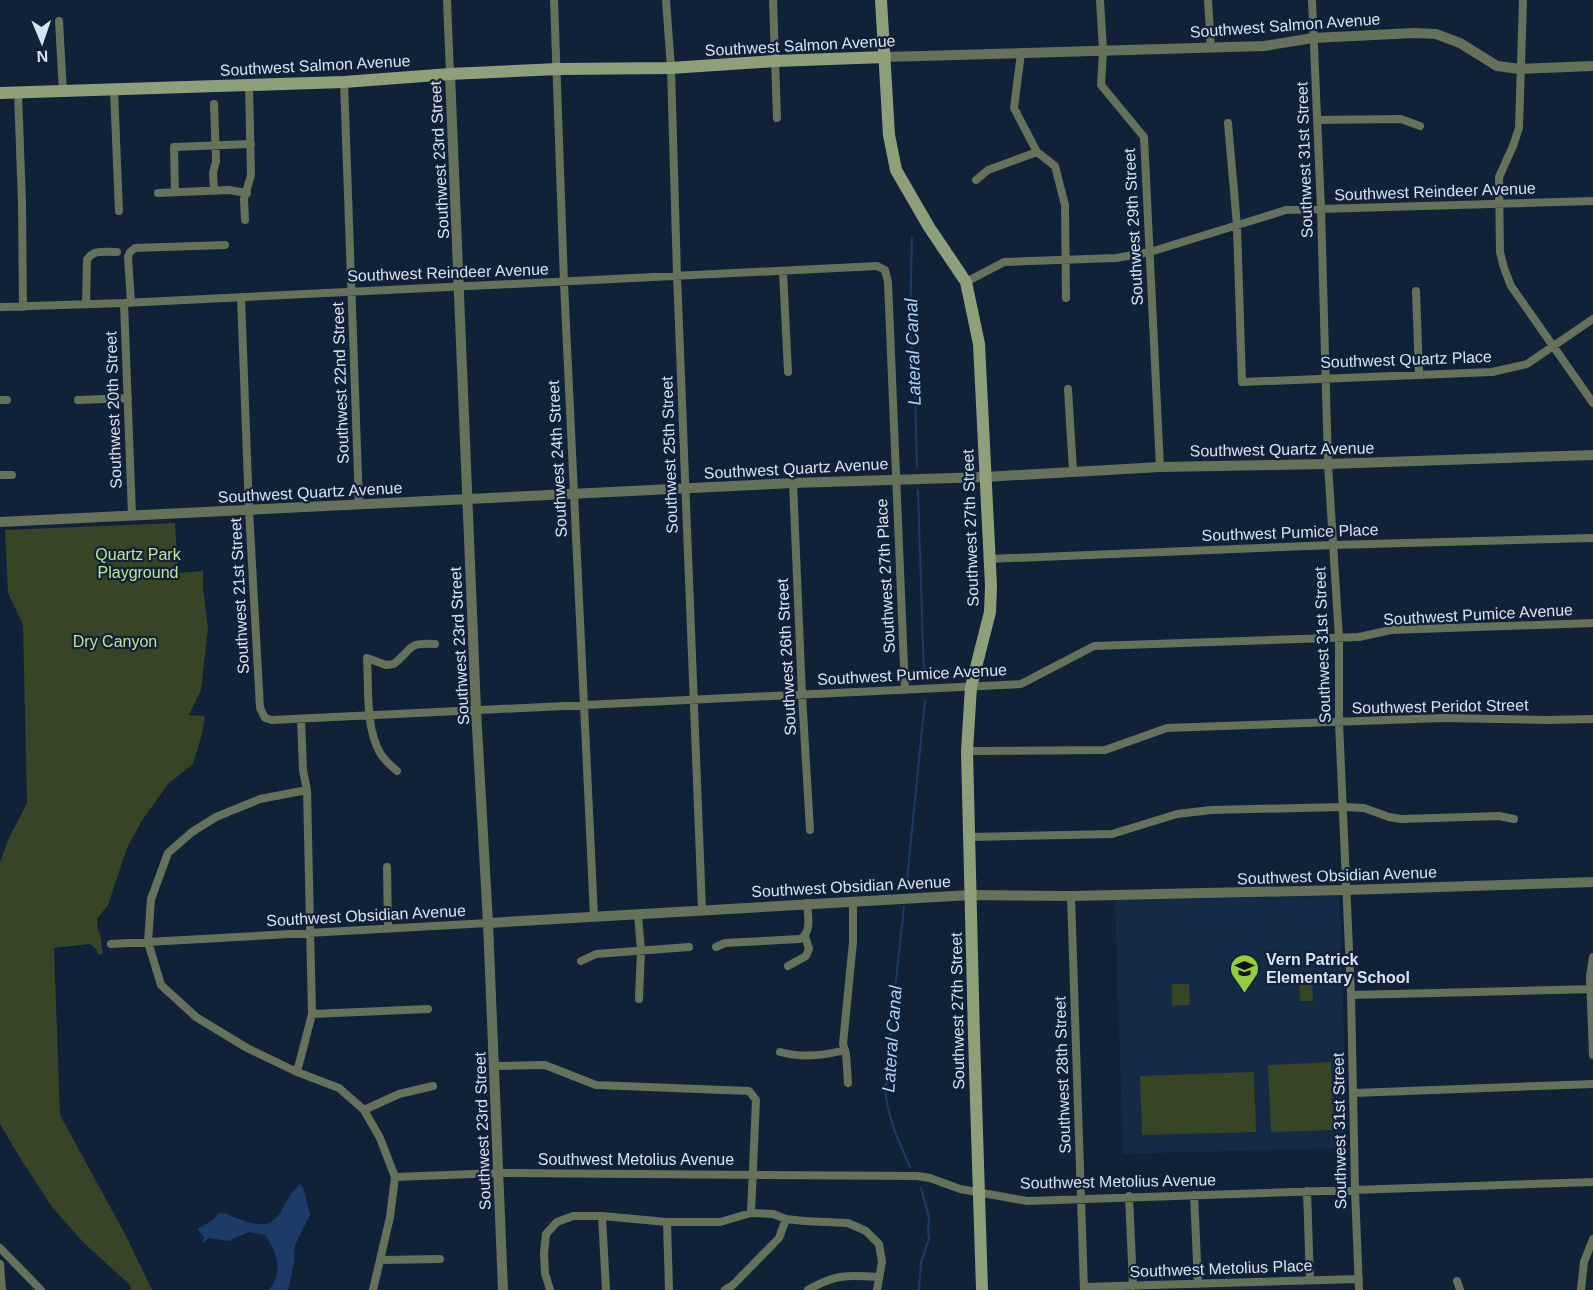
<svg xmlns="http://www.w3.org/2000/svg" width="1593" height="1290" viewBox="0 0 1593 1290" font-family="Arial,sans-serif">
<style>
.built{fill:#152a46}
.green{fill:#374426}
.water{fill:#1c3b66}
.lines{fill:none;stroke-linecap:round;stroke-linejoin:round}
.stream{stroke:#1c3b66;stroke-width:2}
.minor{stroke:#66715a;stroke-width:8}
.tertiary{stroke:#66715a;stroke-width:10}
.secondary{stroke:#8e9f7a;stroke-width:12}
.labels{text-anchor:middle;stroke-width:4.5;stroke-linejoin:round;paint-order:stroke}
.street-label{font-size:16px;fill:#d7e2f2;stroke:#102138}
.park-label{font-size:16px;fill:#bfe492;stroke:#102138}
.poi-label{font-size:16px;font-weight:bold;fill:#d7e2f2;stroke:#102138;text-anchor:start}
.water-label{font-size:18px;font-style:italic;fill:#b0cef8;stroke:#102138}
</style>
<rect width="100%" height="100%" fill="#102138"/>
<!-- built -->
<path class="built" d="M 1340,896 L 1347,1148 L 1123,1154 L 1115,900 Z"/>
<!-- green -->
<path class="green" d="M 175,523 L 178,573 L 203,571 L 203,586 L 208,629 L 201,690 L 189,715 L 205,716 L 202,734 L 193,764 L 168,784 L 141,822 L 127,848 L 108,905 L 97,919 L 98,932 L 100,933 L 103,954 L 98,954 L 96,949 L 90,944 L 54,948 L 60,1115 L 126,1236 L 152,1290 L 131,1290 L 130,1285 L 84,1243 L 52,1207 L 22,1161 L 0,1124 L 0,862 L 8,840 L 27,803 L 23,625 L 8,593 L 5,530 Z
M 1312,979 L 1313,1001 L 1300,1001 L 1299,980 Z
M 1172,984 L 1189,984 L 1190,1005 L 1172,1006 Z
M 1331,1062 L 1334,1130 L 1271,1132 L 1268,1065 Z
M 1254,1072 L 1256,1132 L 1142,1135 L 1140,1076 Z"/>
<!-- water -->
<path class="water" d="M 300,1184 L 303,1187 L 310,1215 L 295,1245 L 294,1263 L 288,1290 L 269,1290 C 284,1271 277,1253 265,1235 L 249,1232 L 228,1241 L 208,1238 L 204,1243 L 202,1242 L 204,1237 L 197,1229 L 213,1220 L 218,1214 L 223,1213 C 243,1219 268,1236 281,1211 C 287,1200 291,1192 300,1184 Z"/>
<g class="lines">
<!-- stream -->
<path class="stream" d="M 912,238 L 910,326 L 915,392 L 917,467
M 918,490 L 924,679
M 906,890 L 925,700
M 904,907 L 887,1063 C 890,1074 884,1084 886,1096 C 889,1121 900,1144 910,1167
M 919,1290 L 921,1262 L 929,1239 L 928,1231 L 929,1217 L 921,1188"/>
<!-- minor -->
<path class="minor" d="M 447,0 L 450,74
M 554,0 L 564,283 L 594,916
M 666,0 L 671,68 L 677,275 L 702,909
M 773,0 L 777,118
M 1100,0 L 1103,50 L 1101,85 L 1144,137 L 1160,467
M 1208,0 L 1211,48
M 1312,0 L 1321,209 L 1328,464 L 1339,638 L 1339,722 L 1351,995 L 1355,1190 L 1359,1290
M 1523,0 L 1519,128 L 1513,146 L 1499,177 L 1500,252 L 1504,268 L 1511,286 L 1593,403
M 59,21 L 63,92
M 1021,53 L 1014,108 L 1037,152 L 1055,166 L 1065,205 L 1066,298
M 344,82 L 359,504
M 114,91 L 119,211
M 18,93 L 22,203 L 23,307
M 214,104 L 216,161 L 213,173 L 214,191
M 1317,120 L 1401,119 L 1420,126
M 1228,123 L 1237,226 L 1242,382 L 1492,372 L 1527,364 L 1593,319
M 976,180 L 988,170 L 1037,152
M 175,192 L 174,147 L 251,144
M 158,193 L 229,190 L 247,193
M 245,220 L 244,199 L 251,175 L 249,85
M 783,271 L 788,372
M 966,282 L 1004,262 L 1116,258 L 1150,252 L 1286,210 L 1593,201
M 1416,291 L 1419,374
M 241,297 L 249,510 L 260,708 L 265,718 L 272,720 L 1021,684 L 1094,646 L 1359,637 L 1391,630 L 1593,623
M 124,303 L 132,515
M 131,303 L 128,257 L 130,252 L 135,248 L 225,245
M 86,304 L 87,260 C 93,249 105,252 117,252
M 0,307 L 124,303 L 877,266 L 885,270 L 888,282 L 905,690
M 1068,389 L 1073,471
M 0,400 L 7,400
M 78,400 L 128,398
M 0,475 L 12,475
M 793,483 L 802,695 L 810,830
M 989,559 L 1333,545 L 1593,538
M 967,751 L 1105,750 L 1167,728 L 1443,718 L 1546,720 L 1593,719
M 397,771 C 391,766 384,760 380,753 C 365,726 369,688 367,658 L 386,665 L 394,664 C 413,648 408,642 435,644
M 307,790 L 260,799 L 216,817 L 192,832 L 168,853 L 151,899 L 148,942 L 161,985 L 196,1017 L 247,1048 L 297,1072 L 339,1088 L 364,1110 L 380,1138 L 395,1177 L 390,1217 L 373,1290
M 970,837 L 1112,834 L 1177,814 L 1211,810 L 1343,807 L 1364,808 L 1389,817 L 1401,819 L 1499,816 L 1514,819
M 387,867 L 388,929
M 1071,896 L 1084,1290
M 638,915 L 641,950 L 639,999
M 111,944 L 488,923
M 716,947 L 725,943 L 800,939 C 812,933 808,915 807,903
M 1593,957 L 1590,976 L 1593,1055
M 581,961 L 596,954 L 689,947
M 788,966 L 806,956 L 809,949 L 805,936
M 1351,995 L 1593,989
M 312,1014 L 428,1009
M 780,1052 C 802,1058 823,1056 845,1050
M 495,1066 L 545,1065 L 596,1085 L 749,1091 L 756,1100 L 751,1213
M 297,1072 L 312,1014 L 307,790 L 303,770 L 301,719
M 848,1083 L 846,1054 L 843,1044 L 853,942 L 853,901
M 1354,1093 L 1593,1084
M 364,1110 L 399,1094 L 433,1086
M 395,1177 L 499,1173 L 917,1176 L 930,1178 L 960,1189 L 1027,1201 L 1593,1182
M 1307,1191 L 1310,1280
M 1194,1195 L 1198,1284
M 1129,1196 L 1133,1286
M 602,1216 L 606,1290
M 667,1222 L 669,1290
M 0,1248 L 41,1290
M 381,1260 L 440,1259
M 0,1264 L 2,1290
M 1457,1281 L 1460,1290
M 1084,1287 L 1359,1279
M 550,1290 L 545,1273 L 544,1253 L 546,1234 L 557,1222 L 573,1216 L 602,1216 L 667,1222 L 720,1222 L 751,1213 L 773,1214 L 786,1219 L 804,1221 L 848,1223 L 866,1231 L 879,1244 L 882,1262 L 877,1290
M 725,1290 L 733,1285 L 779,1238 L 786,1219
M 808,1290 C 835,1274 848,1275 878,1277
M 1581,1290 L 1584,1262 L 1593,1239"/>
<!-- tertiary -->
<path class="tertiary" d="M 885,57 L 1264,46 L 1313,38 L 1414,33 L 1436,34 L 1460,43 L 1497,66 L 1520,69 L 1593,66
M 450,74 L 476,710 L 488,923 L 503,1290
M 0,522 L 793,483 L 985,477 L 1160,467 L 1328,464 L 1593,455
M 488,923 L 971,895 L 1071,896 L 1346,890 L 1593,882"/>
<!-- secondary -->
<path class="secondary" d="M 881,0 L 889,135 L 896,170 L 929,227 L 966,282 L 979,344 L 991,586 L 990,612 L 971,687 L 967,751 L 974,1037 L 982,1290
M 0,93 L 344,82 L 450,74 L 558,69 L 671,68 L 775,61 L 885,57"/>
</g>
<!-- icons -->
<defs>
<symbol id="school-pin" viewBox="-11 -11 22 30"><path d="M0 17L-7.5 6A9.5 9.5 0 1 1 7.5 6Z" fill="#95cc3b" stroke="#102138"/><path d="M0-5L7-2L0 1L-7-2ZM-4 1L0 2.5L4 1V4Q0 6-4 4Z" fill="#111"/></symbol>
</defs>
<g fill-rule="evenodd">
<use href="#school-pin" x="1228" y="952" width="33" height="45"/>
</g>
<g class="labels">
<!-- street labels -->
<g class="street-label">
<text transform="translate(1285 25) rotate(-4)" y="6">Southwest Salmon Avenue</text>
<text transform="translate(800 45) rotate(-3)" y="6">Southwest Salmon Avenue</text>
<text transform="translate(315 65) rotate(-3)" y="6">Southwest Salmon Avenue</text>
<text transform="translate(439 160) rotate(-93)" y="6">Southwest 23rd Street</text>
<text transform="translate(1304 160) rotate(-92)" y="6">Southwest 31st Street</text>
<text transform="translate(1435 191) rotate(-2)" y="6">Southwest Reindeer Avenue</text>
<text transform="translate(1133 227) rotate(-93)" y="6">Southwest 29th Street</text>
<text transform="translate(448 272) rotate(-2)" y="6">Southwest Reindeer Avenue</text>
<text transform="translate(1406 359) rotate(-2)" y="6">Southwest Quartz Place</text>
<text transform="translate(340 383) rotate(-92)" y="6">Southwest 22nd Street</text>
<text transform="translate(113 410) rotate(-92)" y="6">Southwest 20th Street</text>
<text transform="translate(1282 449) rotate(-1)" y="6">Southwest Quartz Avenue</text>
<text transform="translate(669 455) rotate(-92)" y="6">Southwest 25th Street</text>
<text transform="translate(557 459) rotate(-93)" y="6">Southwest 24th Street</text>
<text transform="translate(796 468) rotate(-3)" y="6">Southwest Quartz Avenue</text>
<text transform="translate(310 492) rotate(-3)" y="6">Southwest Quartz Avenue</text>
<text transform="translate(970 528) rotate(-92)" y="6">Southwest 27th Street</text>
<text transform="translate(1290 532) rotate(-2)" y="6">Southwest Pumice Place</text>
<text transform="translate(885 576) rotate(-93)" y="6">Southwest 27th Place</text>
<text transform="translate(239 596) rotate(-93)" y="6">Southwest 21st Street</text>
<text transform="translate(1478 614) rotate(-3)" y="6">Southwest Pumice Avenue</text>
<text transform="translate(1322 645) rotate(-92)" y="6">Southwest 31st Street</text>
<text transform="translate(459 646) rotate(-93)" y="6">Southwest 23rd Street</text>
<text transform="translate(786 657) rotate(-93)" y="6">Southwest 26th Street</text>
<text transform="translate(912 674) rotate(-3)" y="6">Southwest Pumice Avenue</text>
<text transform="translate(1440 706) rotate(-1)" y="6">Southwest Peridot Street</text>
<text transform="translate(1337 875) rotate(-2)" y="6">Southwest Obsidian Avenue</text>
<text transform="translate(851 886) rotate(-3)" y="6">Southwest Obsidian Avenue</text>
<text transform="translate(366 915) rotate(-3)" y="6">Southwest Obsidian Avenue</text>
<text transform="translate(957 1011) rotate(-91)" y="6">Southwest 27th Street</text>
<text transform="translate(1062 1075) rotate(-92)" y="6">Southwest 28th Street</text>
<text transform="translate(482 1131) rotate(-92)" y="6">Southwest 23rd Street</text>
<text transform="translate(1339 1131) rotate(-91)" y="6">Southwest 31st Street</text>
<text x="636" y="1165">Southwest Metolius Avenue</text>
<text transform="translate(1118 1181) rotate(-1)" y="6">Southwest Metolius Avenue</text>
<text transform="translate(1221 1268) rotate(-2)" y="6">Southwest Metolius Place</text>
</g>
<!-- park labels -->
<g class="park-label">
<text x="138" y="560">Quartz Park<tspan x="138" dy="18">Playground</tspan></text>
<text x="115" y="647">Dry Canyon</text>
</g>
<!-- poi labels -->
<g class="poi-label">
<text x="1266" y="965">Vern Patrick<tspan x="1266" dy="18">Elementary School</tspan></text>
</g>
<!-- water labels -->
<g class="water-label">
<text transform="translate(913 352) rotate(-92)" y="6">Lateral Canal</text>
<text transform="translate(892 1039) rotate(-86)" y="6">Lateral Canal</text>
</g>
</g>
<!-- north arrow -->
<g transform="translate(42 42) rotate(178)" stroke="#102138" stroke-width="4.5" paint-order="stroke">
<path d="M0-4.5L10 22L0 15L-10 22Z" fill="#d7e2f2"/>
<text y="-9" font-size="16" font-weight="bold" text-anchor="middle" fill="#d7e2f2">N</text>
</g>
</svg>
